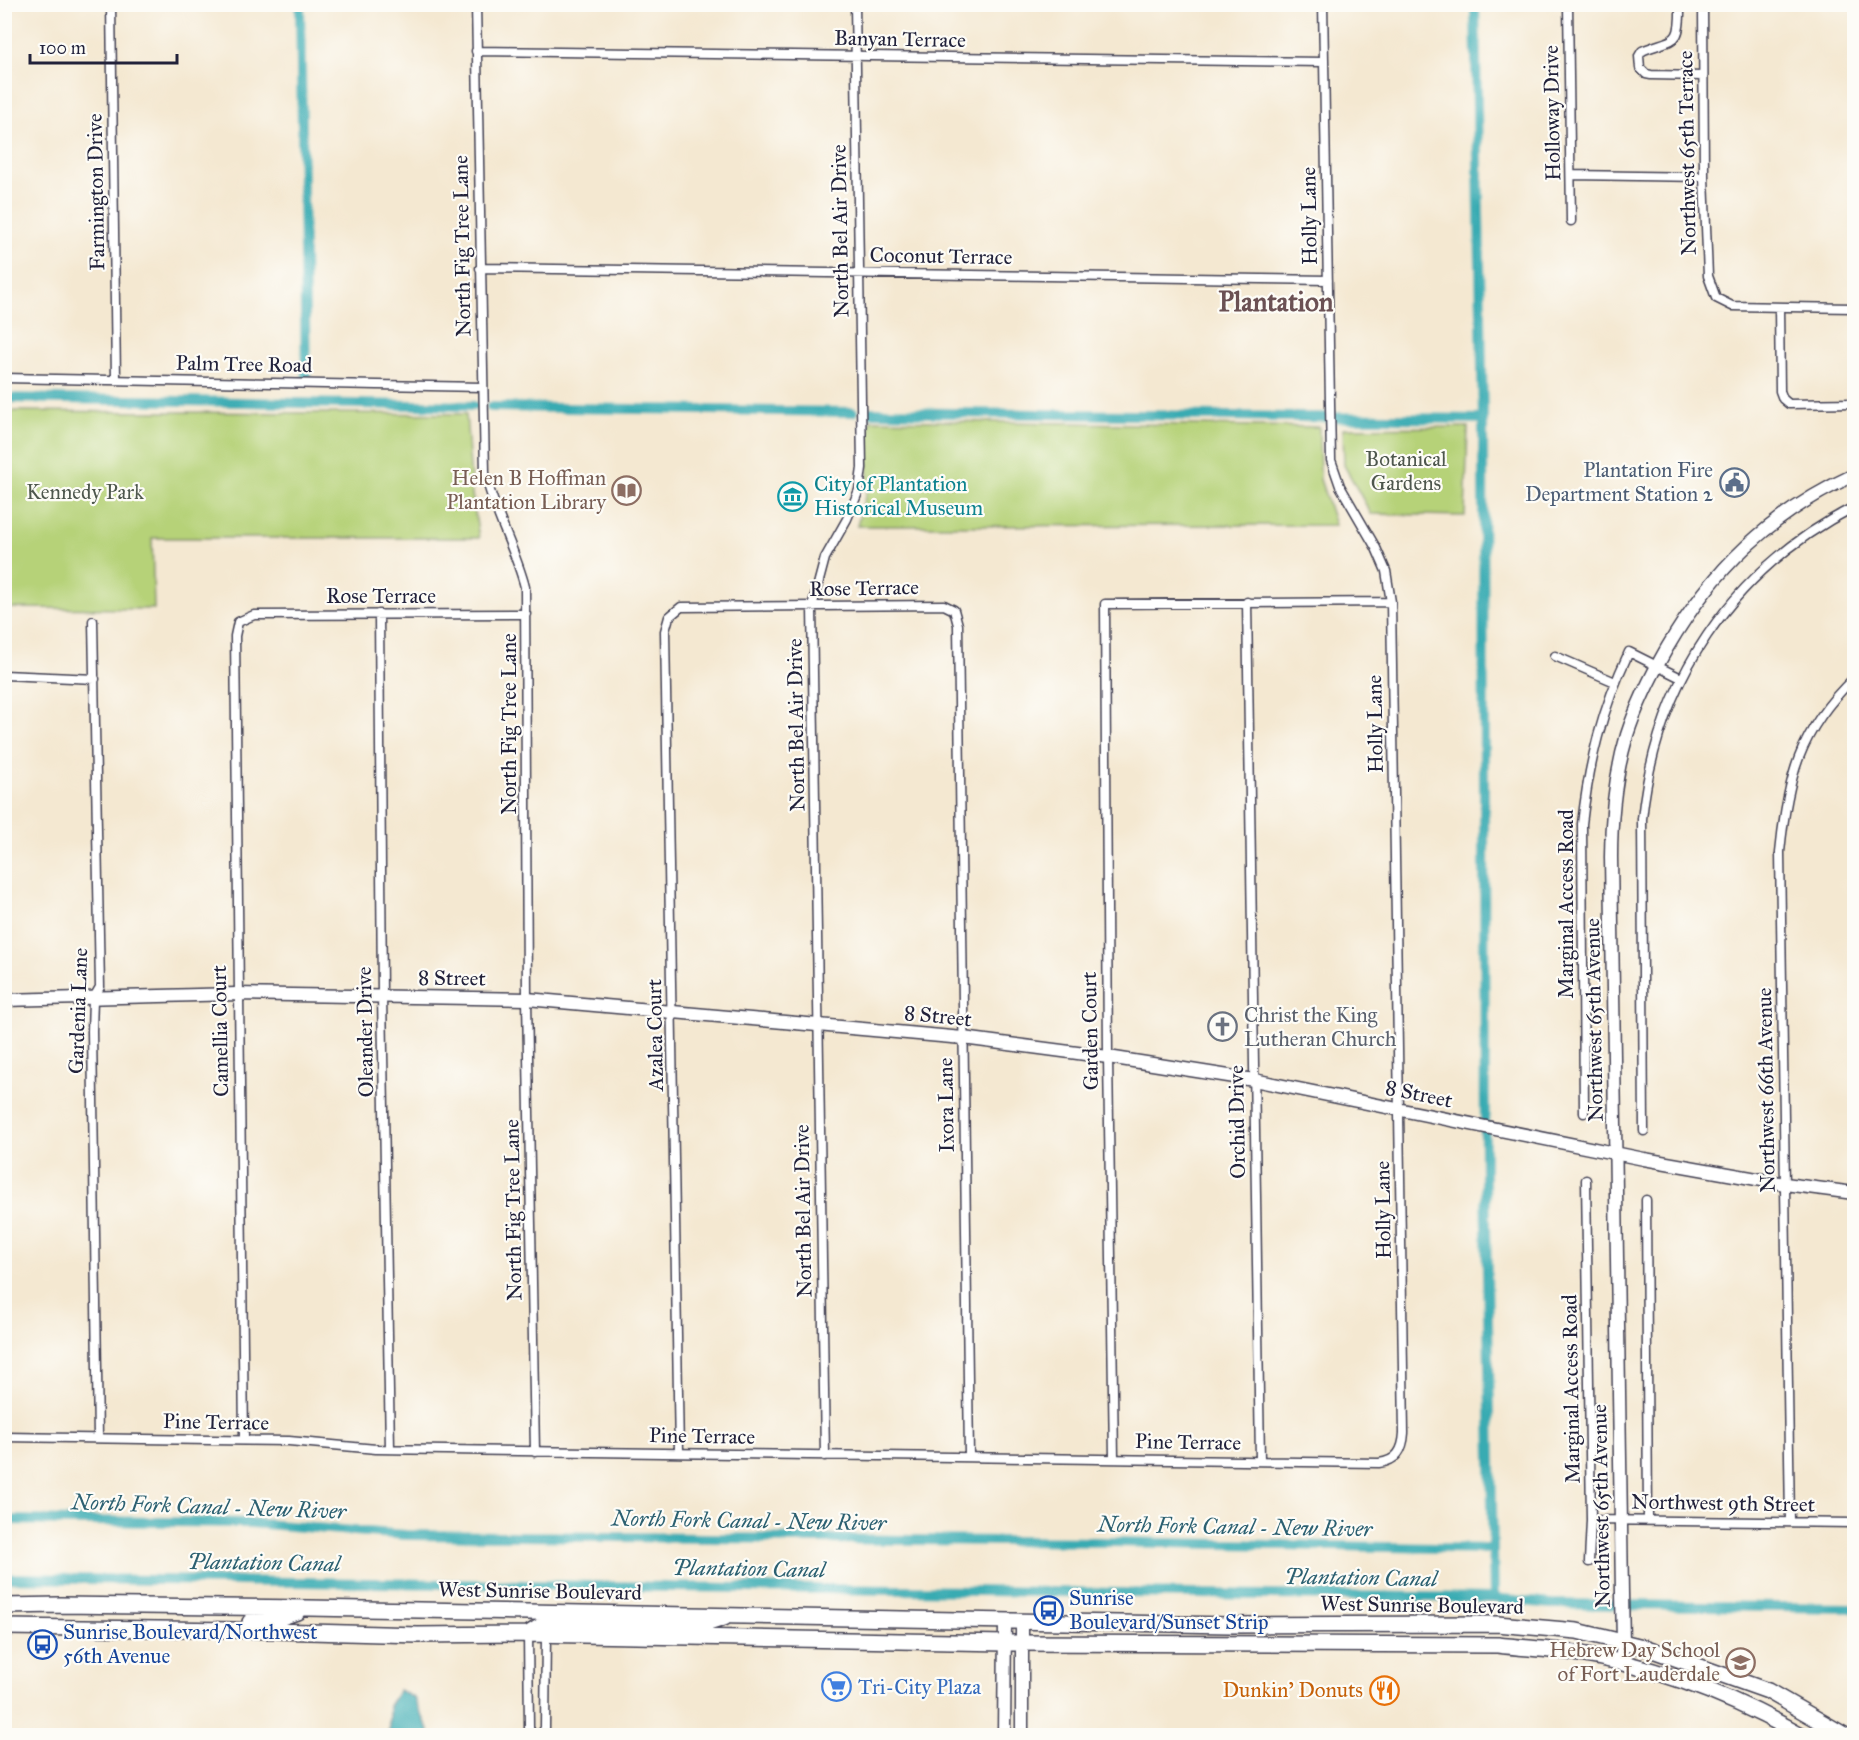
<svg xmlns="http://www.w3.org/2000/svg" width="1859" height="1740" viewBox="0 0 1859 1740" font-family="'IM FELL Great Primer',serif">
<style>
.green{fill:#b6d278;stroke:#6c7a5a;stroke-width:1.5}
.water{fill:#39abb2;stroke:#2e6676;stroke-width:1.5}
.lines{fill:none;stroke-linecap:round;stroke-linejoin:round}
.canal{stroke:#39abb2;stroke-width:10}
.street-casing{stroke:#424052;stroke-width:11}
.secondary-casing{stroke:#424052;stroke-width:15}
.highway-casing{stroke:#424052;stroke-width:18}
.street{stroke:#fff;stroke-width:8}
.secondary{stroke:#fff;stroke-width:12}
.highway{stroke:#fff;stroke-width:15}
.labels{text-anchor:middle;stroke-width:4.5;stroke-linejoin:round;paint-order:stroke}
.street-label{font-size:21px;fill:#22223b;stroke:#fdfcf7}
.park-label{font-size:21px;fill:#4e574d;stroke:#fdfcf7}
.service-label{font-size:21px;fill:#4e5e75;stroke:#fdfcf7;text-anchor:end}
.education-label{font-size:21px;fill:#785e54;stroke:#fdfcf7;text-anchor:end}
.culture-label{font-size:21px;fill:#0d838f;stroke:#fdfcf7;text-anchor:start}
.worship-label{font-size:21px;fill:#5b616d;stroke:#fdfcf7;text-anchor:start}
.transit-label{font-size:21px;fill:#164399;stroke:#fdfcf7;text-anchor:start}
.shop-label{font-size:21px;fill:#366cbe;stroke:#fdfcf7;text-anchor:start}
.food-label{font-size:21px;fill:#c56008;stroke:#fdfcf7;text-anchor:end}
.water-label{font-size:22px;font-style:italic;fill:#2c6071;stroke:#fdfcf7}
.district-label{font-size:27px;font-weight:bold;fill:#6b5154;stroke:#fdfcf7}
</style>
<rect width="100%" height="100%" fill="#fdfcf7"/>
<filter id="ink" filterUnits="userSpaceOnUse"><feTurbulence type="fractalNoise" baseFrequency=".0167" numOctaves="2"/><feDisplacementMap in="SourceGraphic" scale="12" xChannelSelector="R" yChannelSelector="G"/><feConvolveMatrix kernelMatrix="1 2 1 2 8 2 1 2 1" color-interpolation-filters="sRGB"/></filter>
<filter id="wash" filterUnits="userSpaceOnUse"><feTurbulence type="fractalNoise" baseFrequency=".008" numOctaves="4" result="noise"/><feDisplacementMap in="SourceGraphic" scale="24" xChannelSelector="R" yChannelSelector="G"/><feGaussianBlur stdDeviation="1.35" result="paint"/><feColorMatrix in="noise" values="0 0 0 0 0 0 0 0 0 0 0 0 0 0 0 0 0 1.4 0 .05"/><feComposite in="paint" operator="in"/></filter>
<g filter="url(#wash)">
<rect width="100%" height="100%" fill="#f4e8d1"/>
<!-- green -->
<path class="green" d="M 5,411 L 466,414 L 472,494 L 479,538 L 152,538 L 154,609 L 5,608 Z
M 870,420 L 1319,427 L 1320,479 L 1335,525 L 857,526 L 867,490 Z
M 1468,427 L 1465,516 L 1371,514 L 1344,465 L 1343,428 Z"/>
<!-- water -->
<path class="water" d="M 399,1690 L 414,1698 L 429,1730 L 429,1735 L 389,1735 L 389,1706 Z"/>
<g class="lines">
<!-- canal -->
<path class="canal" d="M 300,4 L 306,376
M 1475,4 L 1483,419 L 1485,1180 L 1494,1598
M 4,398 L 474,406
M 491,407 L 853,412
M 869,412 L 1483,419
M 4,1520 L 251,1523 L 406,1535 L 1111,1542 L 1493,1549
M 4,1578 L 1494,1598 L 1551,1604 L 1854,1608"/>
</g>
</g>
<g filter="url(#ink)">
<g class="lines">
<defs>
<path id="street" d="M 111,4 L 116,380
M 476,4 L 485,473 C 494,513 515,548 525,587 L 527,999 L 535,1452
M 1568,4 L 1571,221
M 1680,4 C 1681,47 1675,37 1642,51 L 1639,56 L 1640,68 L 1646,74 L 1651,75 L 1703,76
M 1703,4 L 1704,177 L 1708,276 L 1716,298 L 1732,306 L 1854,308
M 476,51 L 1324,62
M 1571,175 L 1704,177
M 480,268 L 1328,280
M 1779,307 L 1780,391 L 1783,399 L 1789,404 L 1854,403
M 4,378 L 482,387
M 1247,602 L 1260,1461
M 379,614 L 382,996 L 390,1449
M 93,621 L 100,987 L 93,999 L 92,1031 L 98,1438
M 1555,656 L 1615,682
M 4,675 L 95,679
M 1584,1113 L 1582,824 C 1589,762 1602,709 1629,652 L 1681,678
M 1644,1131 L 1642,819 C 1656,682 1731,570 1854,507
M 1586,1180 L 1591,1520 L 1589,1562
M 1646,1200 L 1648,1519
M 4,1437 L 289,1441 L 376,1449 L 1379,1463 C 1397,1461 1403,1450 1404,1433 L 1391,602 L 1386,571 L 1376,548 L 1340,486 L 1331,460 L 1323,4
M 244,1440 L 235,636 L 238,622 L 254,615 L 526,614
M 679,1453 L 665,631 L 669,617 L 681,607 L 944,605 L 954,610 L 958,625 L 969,1457
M 825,1456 L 812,607 L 825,558 L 847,519 L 859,490 L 862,468 L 855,4
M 1114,1458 L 1108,1057 L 1105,604 L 1391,602
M 1591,1520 L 1854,1523
M 1790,1522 L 1780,852 C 1787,780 1799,730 1854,678
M 528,1634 L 529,1728 L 533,1736
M 540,1736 L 545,1728 L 546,1635"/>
<path id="secondary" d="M 4,1000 L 237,994 L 527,999 L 963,1038 L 1108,1057 L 1254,1080 L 1644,1159 L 1785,1184 L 1854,1193
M 1022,1622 L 1022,1736
M 1621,1662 L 1623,1642 L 1622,1593 L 1611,857 C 1611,816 1615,775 1627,735 C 1637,704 1651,676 1667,648 C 1713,569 1771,513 1854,475
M 1004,1736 L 1005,1621"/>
<path id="highway" d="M 4,1606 L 60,1605 L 308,1608 L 1229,1625 L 1497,1624 L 1577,1631 L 1647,1648 L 1768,1691 L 1846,1736
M 250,1622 L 268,1622 L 297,1612
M 4,1627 L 235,1630 L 418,1635 L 528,1634 L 1005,1643 L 1498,1645 C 1523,1648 1550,1649 1575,1653 C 1656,1666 1732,1696 1803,1736
M 528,1634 L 544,1624 L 703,1625 L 724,1618"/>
</defs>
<!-- street casing -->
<use href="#street" class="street-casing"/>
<!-- secondary casing -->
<use href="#secondary" class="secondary-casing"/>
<!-- highway casing -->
<use href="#highway" class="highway-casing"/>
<!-- street -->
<use href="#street" class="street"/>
<!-- secondary -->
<use href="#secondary" class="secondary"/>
<!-- highway -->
<use href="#highway" class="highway"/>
</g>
</g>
<!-- icons -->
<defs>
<symbol id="civic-ring" viewBox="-11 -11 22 22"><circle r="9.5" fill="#fdfcf7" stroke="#5c6f8a" stroke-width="1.5"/><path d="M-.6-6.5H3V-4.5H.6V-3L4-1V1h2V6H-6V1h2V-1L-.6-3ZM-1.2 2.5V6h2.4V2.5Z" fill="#5c6f8a"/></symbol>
<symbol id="library-ring" viewBox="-11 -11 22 22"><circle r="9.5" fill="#fdfcf7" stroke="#8d6e63" stroke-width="1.5"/><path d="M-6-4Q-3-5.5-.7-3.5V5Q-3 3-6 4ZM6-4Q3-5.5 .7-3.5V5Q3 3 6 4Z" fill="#8d6e63"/></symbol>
<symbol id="museum-ring" viewBox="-11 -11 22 22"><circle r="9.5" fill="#fdfcf7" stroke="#0f9aa8" stroke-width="1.5"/><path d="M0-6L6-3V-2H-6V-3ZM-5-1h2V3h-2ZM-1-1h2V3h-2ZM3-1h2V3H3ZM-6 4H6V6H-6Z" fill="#0f9aa8"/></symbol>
<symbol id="church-ring" viewBox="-11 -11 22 22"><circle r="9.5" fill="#fdfcf7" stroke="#6b7280" stroke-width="1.5"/><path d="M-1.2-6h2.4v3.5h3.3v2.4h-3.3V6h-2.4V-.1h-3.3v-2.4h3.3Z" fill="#6b7280"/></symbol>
<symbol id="bus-ring" viewBox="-11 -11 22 22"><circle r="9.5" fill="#fdfcf7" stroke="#1a4fb4" stroke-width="1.5"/><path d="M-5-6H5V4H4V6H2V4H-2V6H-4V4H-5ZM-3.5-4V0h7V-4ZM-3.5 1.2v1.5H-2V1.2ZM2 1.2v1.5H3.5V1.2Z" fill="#1a4fb4"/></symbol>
<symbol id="school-ring" viewBox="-11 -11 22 22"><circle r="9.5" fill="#fdfcf7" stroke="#8d6e63" stroke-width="1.5"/><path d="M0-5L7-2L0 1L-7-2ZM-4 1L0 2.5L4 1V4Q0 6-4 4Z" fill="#8d6e63"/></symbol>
<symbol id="supermarket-ring" viewBox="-11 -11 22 22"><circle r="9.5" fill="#fdfcf7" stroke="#3f7fe0" stroke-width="1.5"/><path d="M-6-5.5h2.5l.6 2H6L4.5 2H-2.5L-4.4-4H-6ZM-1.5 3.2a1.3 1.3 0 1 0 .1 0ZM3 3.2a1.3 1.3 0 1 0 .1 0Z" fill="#3f7fe0"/></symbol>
<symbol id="restaurant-ring" viewBox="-11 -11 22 22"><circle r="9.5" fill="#fdfcf7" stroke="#e8710a" stroke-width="1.5"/><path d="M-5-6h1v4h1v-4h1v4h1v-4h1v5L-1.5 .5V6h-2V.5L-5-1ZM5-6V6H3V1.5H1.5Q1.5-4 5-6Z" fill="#e8710a"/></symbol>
</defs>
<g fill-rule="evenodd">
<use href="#civic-ring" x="1718" y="466" width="33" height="33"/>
<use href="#library-ring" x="610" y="474" width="33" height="33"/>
<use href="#museum-ring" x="776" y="480" width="33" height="33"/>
<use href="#church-ring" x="1206" y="1010" width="33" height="33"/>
<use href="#bus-ring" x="1032" y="1594" width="33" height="33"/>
<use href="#bus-ring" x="26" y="1628" width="33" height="33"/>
<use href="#school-ring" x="1724" y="1646" width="33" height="33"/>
<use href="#supermarket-ring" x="820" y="1670" width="33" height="33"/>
<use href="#restaurant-ring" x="1368" y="1674" width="33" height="33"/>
</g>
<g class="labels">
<!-- street labels -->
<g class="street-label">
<text transform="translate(900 39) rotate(1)" y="7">Banyan Terrace</text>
<text transform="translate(1552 113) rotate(-91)" y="7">Holloway Drive</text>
<text transform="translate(1687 153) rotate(-91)" y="7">Northwest 65th Terrace</text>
<text transform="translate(96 192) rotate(-91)" y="7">Farmington Drive</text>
<text transform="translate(1309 216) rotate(-91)" y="7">Holly Lane</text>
<text transform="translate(840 231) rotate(-91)" y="7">North Bel Air Drive</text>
<text transform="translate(462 246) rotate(-91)" y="7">North Fig Tree Lane</text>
<text transform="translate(941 256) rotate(1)" y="7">Coconut Terrace</text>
<text transform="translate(244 364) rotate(1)" y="7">Palm Tree Road</text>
<text transform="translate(864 588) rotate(-1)" y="7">Rose Terrace</text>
<text x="381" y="603">Rose Terrace</text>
<text transform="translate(509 724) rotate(-90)" y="7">North Fig Tree Lane</text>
<text transform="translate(1375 724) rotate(-91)" y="7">Holly Lane</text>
<text transform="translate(796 725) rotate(-91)" y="7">North Bel Air Drive</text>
<text transform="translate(1566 904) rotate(-90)" y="7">Marginal Access Road</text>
<text transform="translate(452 978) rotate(1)" y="7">8 Street</text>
<text transform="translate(78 1011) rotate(-88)" y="7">Gardenia Lane</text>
<text transform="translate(938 1016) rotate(6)" y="7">8 Street</text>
<text transform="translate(1594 1020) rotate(-91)" y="7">Northwest 65th Avenue</text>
<text transform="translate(220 1031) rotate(-91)" y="7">Camellia Court</text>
<text transform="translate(1090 1031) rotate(-91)" y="7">Garden Court</text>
<text transform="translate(365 1032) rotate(-91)" y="7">Oleander Drive</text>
<text transform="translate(655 1035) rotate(-91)" y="7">Azalea Court</text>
<text transform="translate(1766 1090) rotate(-91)" y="7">Northwest 66th Avenue</text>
<text transform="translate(1419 1094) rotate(12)" y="7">8 Street</text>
<text transform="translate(946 1105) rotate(-91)" y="7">Ixora Lane</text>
<text transform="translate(1237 1122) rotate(-91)" y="7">Orchid Drive</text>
<text transform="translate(513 1210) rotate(-91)" y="7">North Fig Tree Lane</text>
<text transform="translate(1383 1210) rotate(-91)" y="7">Holly Lane</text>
<text transform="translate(803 1211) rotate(-91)" y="7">North Bel Air Drive</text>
<text transform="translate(1571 1389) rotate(-91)" y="7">Marginal Access Road</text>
<text transform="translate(216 1422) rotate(1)" y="7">Pine Terrace</text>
<text transform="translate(702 1436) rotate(1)" y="7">Pine Terrace</text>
<text transform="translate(1188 1442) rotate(1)" y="7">Pine Terrace</text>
<text transform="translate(1723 1503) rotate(1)" y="7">Northwest 9th Street</text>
<text transform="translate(1601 1506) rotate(-91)" y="7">Northwest 65th Avenue</text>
<text transform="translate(540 1591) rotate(1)" y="7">West Sunrise Boulevard</text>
<text transform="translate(1422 1605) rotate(1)" y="7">West Sunrise Boulevard</text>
</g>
<!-- park labels -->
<g class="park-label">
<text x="1406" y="466">Botanical<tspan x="1406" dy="24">Gardens</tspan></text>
<text x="85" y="499">Kennedy Park</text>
</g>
<!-- service labels -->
<g class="service-label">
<text x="1713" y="477">Plantation Fire<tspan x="1713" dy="24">Department Station 2</tspan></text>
</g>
<!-- education labels -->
<g class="education-label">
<text x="606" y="485">Helen B Hoffman<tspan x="606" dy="24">Plantation Library</tspan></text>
<text x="1720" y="1657">Hebrew Day School<tspan x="1720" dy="24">of Fort Lauderdale</tspan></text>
</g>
<!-- culture labels -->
<g class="culture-label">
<text x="814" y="491">City of Plantation<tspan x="814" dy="24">Historical Museum</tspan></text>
</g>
<!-- worship labels -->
<g class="worship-label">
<text x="1244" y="1022">Christ the King<tspan x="1244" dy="24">Lutheran Church</tspan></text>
</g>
<!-- transit labels -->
<g class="transit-label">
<text x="1069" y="1605">Sunrise<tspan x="1069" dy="24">Boulevard/Sunset Strip</tspan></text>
<text x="63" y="1639">Sunrise Boulevard/Northwest<tspan x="63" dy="24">56th Avenue</tspan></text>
</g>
<!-- shop labels -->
<g class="shop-label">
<text x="858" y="1694">Tri-City Plaza</text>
</g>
<!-- food labels -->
<g class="food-label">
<text x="1363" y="1697">Dunkin' Donuts</text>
</g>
<!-- water labels -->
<g class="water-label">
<text transform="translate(209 1506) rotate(2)" y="8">North Fork Canal - New River</text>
<text transform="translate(749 1520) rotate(1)" y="8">North Fork Canal - New River</text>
<text transform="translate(1235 1526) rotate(1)" y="8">North Fork Canal - New River</text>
<text transform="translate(264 1562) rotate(1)" y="8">Plantation Canal</text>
<text transform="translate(749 1568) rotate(1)" y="8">Plantation Canal</text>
<text transform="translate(1361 1577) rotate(1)" y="8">Plantation Canal</text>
</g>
<!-- district labels -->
<g class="district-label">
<text x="1276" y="311">Plantation</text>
</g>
</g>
<!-- margin -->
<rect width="1859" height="1740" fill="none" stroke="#fdfcf7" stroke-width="24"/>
<!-- scale -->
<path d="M30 54v9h147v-9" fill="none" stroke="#22223b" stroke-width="3"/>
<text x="39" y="54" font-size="18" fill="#22223b" stroke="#fdfcf7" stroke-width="4.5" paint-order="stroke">100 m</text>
</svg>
